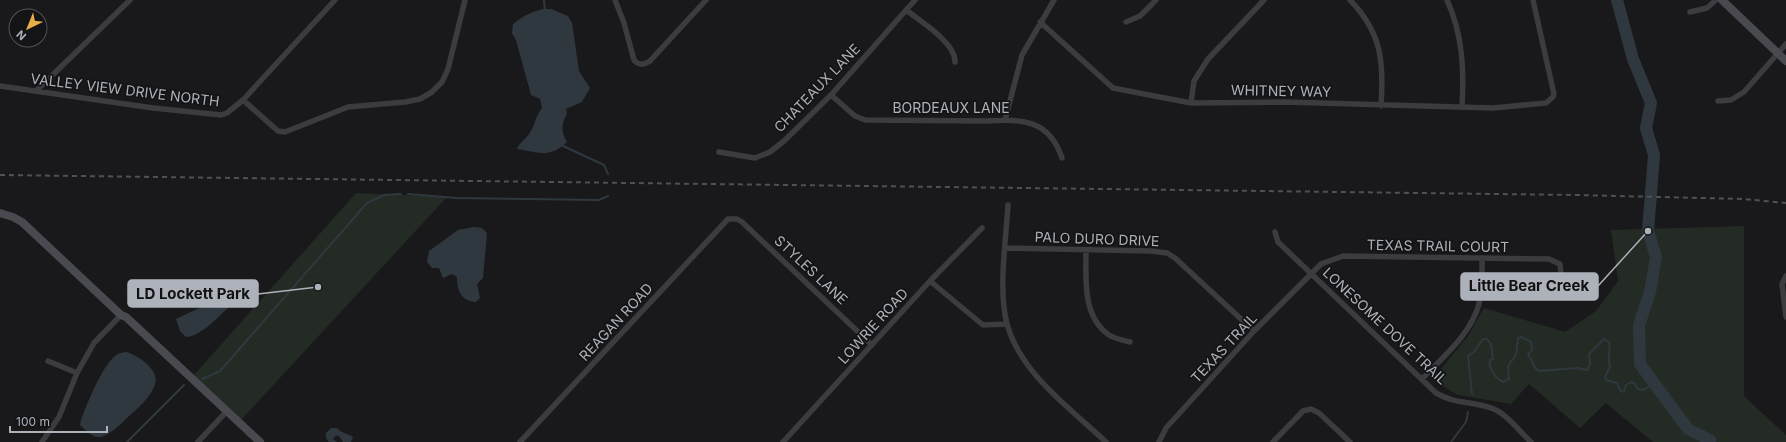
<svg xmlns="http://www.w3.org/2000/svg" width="1786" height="442" viewBox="0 0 1786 442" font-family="Inter,sans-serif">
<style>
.green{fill:#232b24}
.water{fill:#30383f}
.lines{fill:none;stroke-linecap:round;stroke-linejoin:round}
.stream{stroke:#30383f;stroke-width:2}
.river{stroke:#30383f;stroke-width:12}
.minor{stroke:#3b3b40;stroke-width:5.5}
.secondary{stroke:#494a50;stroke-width:8}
.rail{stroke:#505157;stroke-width:2;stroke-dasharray:5 4;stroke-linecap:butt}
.labels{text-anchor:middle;stroke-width:3.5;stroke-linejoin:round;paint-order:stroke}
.street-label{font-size:14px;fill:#adb1ba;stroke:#141416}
.leader{fill:none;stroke:#adb1ba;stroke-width:1.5}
.callout-dot{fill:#adb1ba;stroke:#141416;stroke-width:1.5}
.callout{fill:#adb1ba;stroke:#adb1ba;stroke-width:1.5}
.callout-label{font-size:15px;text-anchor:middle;font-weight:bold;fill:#111}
</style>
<rect width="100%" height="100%" fill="#19191b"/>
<!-- green -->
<path class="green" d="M 356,193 L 447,197 L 241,420 L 193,376 Z
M 1744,226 L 1744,396 L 1786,435 L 1786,442 L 1653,442 L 1606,403 L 1580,428 L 1529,384 L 1511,404 L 1458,395 L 1432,380 L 1468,336 L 1484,308 L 1565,332 L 1596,311 L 1618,281 L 1611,230 Z"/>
<!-- water -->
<path class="water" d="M 543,9 L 551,9 L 568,16 L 572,23 L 579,71 L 590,88 L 582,102 L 566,109 L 567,114 C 561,124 561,132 567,142 C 549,159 538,152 517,149 C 520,142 525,140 529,134 C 535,126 535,117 542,108 L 540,99 L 531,95 L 516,40 L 512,33 L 513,24 C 523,16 531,12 543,9 Z
M 474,227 L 482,228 L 487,233 L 483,278 L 477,284 L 480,298 L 476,302 C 461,301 457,291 457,277 L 452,274 L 443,278 L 439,268 L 432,268 L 427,262 L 429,251 L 458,230 Z
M 214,301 L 220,301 L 228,305 L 228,308 C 217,318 201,336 186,337 L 180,331 L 176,319 Z
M 127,352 C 140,357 162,371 154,387 C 148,400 138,408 128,417 C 122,423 109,436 100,437 C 92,438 86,430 80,425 L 81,420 C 88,402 101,368 115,356 C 119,353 123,352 127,352 Z
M 331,428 L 337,428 C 343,434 347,433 353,437 L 351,442 L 343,442 L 340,437 L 336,435 L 333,439 L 337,442 L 329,442 L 326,438 L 326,433 Z"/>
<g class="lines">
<!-- stream -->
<path class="stream" d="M 544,0 L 545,12
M 561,145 L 604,165 L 608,174
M 408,194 L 456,198 L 599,200 L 608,196
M 202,379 L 220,371 L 367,203 L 384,195 L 401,194
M 1472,394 L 1468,356 L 1474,352 L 1483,339 L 1487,339 L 1491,344 L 1493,359 L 1490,360 C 1488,368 1496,379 1503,382 L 1509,379 L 1508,366 L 1516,355 L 1518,338 L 1522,337 L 1531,342 L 1532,350 L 1528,354 L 1536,369 L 1539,371 L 1577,368 L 1587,370 L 1590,364 L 1589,354 L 1604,339 L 1609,342 C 1611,351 1607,357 1610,366 L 1605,377 L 1606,380 L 1617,383 L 1620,390 L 1624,392 L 1626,385 L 1631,382 L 1635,384 L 1638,389 L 1643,390 L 1655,383
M 127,442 L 184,385
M 1451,442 L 1466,422 L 1468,412"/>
<!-- river -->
<path class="river" d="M 1617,0 L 1633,59 L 1651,103 L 1646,128 L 1654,155 L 1648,231 L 1656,257 L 1650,292 L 1639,325 L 1640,364 L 1688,429 L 1710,440 L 1710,442"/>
<!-- minor -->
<path class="minor" d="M 615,0 L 624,23 L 634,60 C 639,66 644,65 650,61 L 706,0
M 1350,0 C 1382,33 1384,62 1381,106
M 1447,0 C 1463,35 1464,70 1462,107
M 906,10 C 920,21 956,43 955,62
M 1690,12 L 1707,8 L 1716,0
M 1040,22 L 1113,88 L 1191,103 L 1285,102 L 1493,108 L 1546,103 L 1553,97 L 1554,94 L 1533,0
M 1126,22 L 1140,16 L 1156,0
M 0,86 L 153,108 L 221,115 L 227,113 L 243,100 L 335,0
M 36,91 L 130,0
M 831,95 L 855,116 L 865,120 L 986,121 C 1022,119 1049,119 1062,158
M 243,100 L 278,131 L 285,132 L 348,107 L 405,102 L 420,99 L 432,92 L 442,82 L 448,69 L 465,0
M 1718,101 L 1731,100 L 1744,92 L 1786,44
M 1191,103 L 1194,81 L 1208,59 L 1264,0
M 1005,120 L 1022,55 L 1054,0
M 719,152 L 755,158 L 770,152 L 784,141 L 831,95 L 915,0
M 1008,205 C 1006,240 998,290 1007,324 C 1021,374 1070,408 1106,442
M 1275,232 L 1278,242 L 1436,393 C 1455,404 1468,401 1488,407 C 1505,411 1518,430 1531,442
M 1005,248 L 1151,251 L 1167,253 L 1175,258 L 1254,331
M 1086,250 C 1086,279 1082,316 1109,335 C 1115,339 1123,340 1130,342
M 1786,276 L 1782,284 L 1786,317
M 930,281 L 983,325 L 1007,324
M 48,361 L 77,373
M 1422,379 C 1443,357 1471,334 1479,304 C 1483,289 1482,273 1482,258
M 42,442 L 59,417 L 77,373 L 94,343 L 121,315
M 198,442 L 227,411
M 520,442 L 728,219 L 737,219 L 742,222 L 872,345
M 783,442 L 930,281 L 982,228
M 1159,442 L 1166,428 L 1254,331 L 1321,264 L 1343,256 L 1549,259 L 1560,264 L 1561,274
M 1273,442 L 1303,411 L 1311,409 L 1319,413 L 1350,442"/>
<!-- secondary -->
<path class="secondary" d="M 1722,0 L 1786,61
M 0,213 L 13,217 L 22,222 L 121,315 L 126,317 L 260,442"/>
<!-- rail -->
<path class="rail" d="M 0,175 L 1576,195 L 1744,199 L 1786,203"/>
</g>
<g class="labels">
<!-- street labels -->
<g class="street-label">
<text transform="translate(817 88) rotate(-46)" y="5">CHATEAUX LANE</text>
<text transform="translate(125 90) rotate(7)" y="5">VALLEY VIEW DRIVE NORTH</text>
<text transform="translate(1281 91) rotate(1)" y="5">WHITNEY WAY</text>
<text x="951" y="113">BORDEAUX LANE</text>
<text transform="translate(1097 239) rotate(2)" y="5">PALO DURO DRIVE</text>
<text transform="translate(1438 246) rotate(1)" y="5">TEXAS TRAIL COURT</text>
<text transform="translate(811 270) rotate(43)" y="5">STYLES LANE</text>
<text transform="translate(616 322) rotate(-47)" y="5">REAGAN ROAD</text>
<text transform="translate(873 326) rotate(-48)" y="5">LOWRIE ROAD</text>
<text transform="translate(1385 326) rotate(43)" y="5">LONESOME DOVE TRAIL</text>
<text transform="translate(1224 348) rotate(-47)" y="5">TEXAS TRAIL</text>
</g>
</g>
<!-- callouts -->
<path class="leader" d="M1648 231L1598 286M318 287L258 294"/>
<g class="callout-dot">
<circle cx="1648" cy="231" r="4"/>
<circle cx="318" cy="287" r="4"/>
</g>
<g class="callout">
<rect x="1461" y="273" width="137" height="27" rx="4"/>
<rect x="128" y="280" width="130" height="27" rx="4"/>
</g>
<g class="callout-label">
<text x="1529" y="291">Little Bear Creek</text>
<text x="193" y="299">LD Lockett Park</text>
</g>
<!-- north arrow -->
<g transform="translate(28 28) rotate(223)"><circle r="19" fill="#141416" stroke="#515358"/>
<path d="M0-3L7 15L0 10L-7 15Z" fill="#e6b046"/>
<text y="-6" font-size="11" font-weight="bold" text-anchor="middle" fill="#adb1ba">N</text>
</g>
<!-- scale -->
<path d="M10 426v6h97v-6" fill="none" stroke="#adb1ba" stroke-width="2"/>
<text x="16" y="426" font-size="12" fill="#adb1ba" stroke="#141416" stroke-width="3" paint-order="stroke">100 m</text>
</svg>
